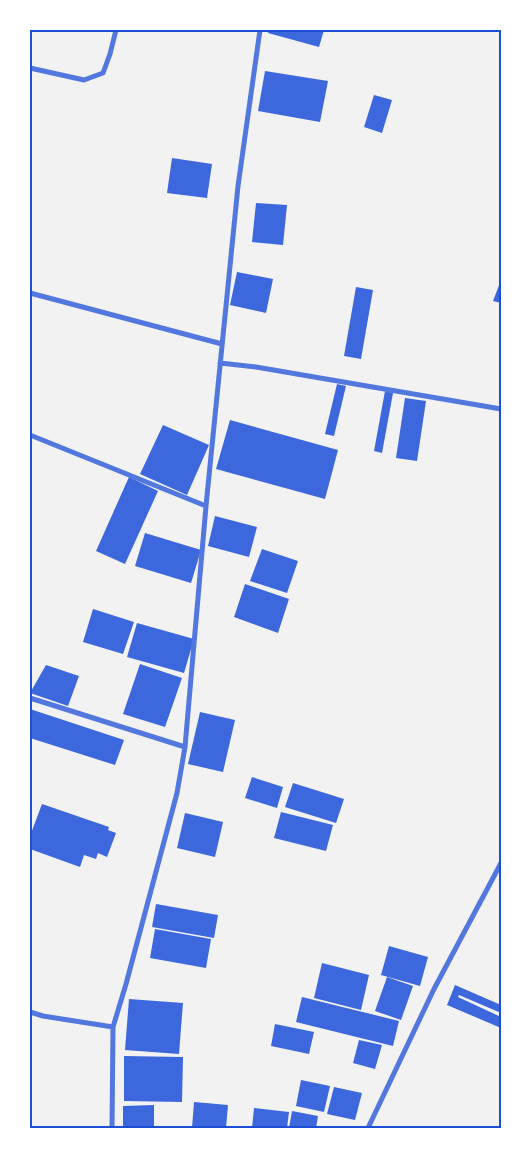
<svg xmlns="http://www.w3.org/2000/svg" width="531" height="1158" viewBox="0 0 531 1158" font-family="'PT Sans',sans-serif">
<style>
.building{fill:#3d67dc}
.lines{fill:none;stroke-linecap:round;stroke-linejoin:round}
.minor{stroke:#5277de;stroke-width:5}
.neatline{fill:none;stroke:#1d4ed8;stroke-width:2}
</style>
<rect width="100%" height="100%" fill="#f2f2f2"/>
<!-- building -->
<path class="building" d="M 269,30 L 324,30 L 319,47 L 268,33 Z
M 265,71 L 328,81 L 320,122 L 258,111 Z
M 374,95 L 392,100 L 382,133 L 364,127 Z
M 172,158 L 212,164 L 207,198 L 167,193 Z
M 256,203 L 287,205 L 283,245 L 252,242 Z
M 237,272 L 273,279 L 266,313 L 230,305 Z
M 501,280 L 501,303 L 493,301 Z
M 356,287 L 373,290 L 361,359 L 344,356 Z
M 337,384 L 346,386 L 334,436 L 325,434 Z
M 385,391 L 393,393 L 382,453 L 374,451 Z
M 405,398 L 426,401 L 417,461 L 396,458 Z
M 230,420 L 338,450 L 325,499 L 216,469 Z
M 163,425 L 209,445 L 187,495 L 140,474 Z
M 129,477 L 158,491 L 125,564 L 96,551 Z
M 215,516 L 257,527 L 249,557 L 208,546 Z
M 145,533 L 201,550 L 191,583 L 135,566 Z
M 262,549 L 298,561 L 287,593 L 250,581 Z
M 245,584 L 289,599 L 278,633 L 234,617 Z
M 93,609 L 134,622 L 123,654 L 83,642 Z
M 137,623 L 194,639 L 184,673 L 127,657 Z
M 140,664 L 182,678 L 165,727 L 123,714 Z
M 46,665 L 79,676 L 68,706 L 30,693 Z
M 30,709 L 124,740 L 115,765 L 30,738 Z
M 200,712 L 235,720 L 223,772 L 188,764 Z
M 252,777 L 283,787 L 277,808 L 245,798 Z
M 293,783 L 344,799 L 336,823 L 285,807 Z
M 42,804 L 109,827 L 108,830 L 116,833 L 107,857 L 98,853 L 96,859 L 84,855 L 80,867 L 30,849 L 30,836 Z
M 281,812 L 333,825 L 326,851 L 274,838 Z
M 185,813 L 223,822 L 215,857 L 177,848 Z
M 156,904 L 218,915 L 214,938 L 152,927 Z
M 155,929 L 211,939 L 206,968 L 150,958 Z
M 389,946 L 428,957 L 420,986 L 381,975 Z
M 322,963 L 369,975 L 361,1010 L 314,998 Z
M 387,977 L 413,986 L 401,1020 L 375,1011 Z
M 455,985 L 501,1005 L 501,1013 L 459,995 L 458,997 L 501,1017 L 501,1028 L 447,1005 Z
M 302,997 L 399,1021 L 393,1046 L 296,1022 Z
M 129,999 L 183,1003 L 179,1054 L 125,1050 Z
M 275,1024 L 314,1032 L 309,1054 L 271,1046 Z
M 359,1040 L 382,1045 L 375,1069 L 353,1063 Z
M 124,1056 L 183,1057 L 182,1102 L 124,1101 Z
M 301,1080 L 330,1086 L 324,1112 L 296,1106 Z
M 334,1087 L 362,1093 L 355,1120 L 327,1114 Z
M 194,1102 L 228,1105 L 226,1128 L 192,1128 Z
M 154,1105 L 154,1128 L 123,1128 L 123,1106 Z
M 254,1108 L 289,1112 L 287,1128 L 252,1128 Z
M 292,1111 L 318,1116 L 316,1128 L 289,1128 Z"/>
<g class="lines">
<!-- minor -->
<path class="minor" d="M 30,68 L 84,80 L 103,73 L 110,54 L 116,30
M 30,293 L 222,344
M 220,363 L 256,367 L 501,409
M 30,435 L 206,506
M 30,698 L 185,747
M 30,1012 L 43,1016 L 113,1027
M 112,1128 L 113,1027 L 126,984 L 177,793 L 185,747 L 206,506 L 238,186 L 260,30
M 368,1128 L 434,989 L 501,863"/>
</g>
<!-- border -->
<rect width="531" height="1158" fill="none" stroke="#ffffff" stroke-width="62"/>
<rect x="31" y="31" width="469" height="1096" class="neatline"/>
</svg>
